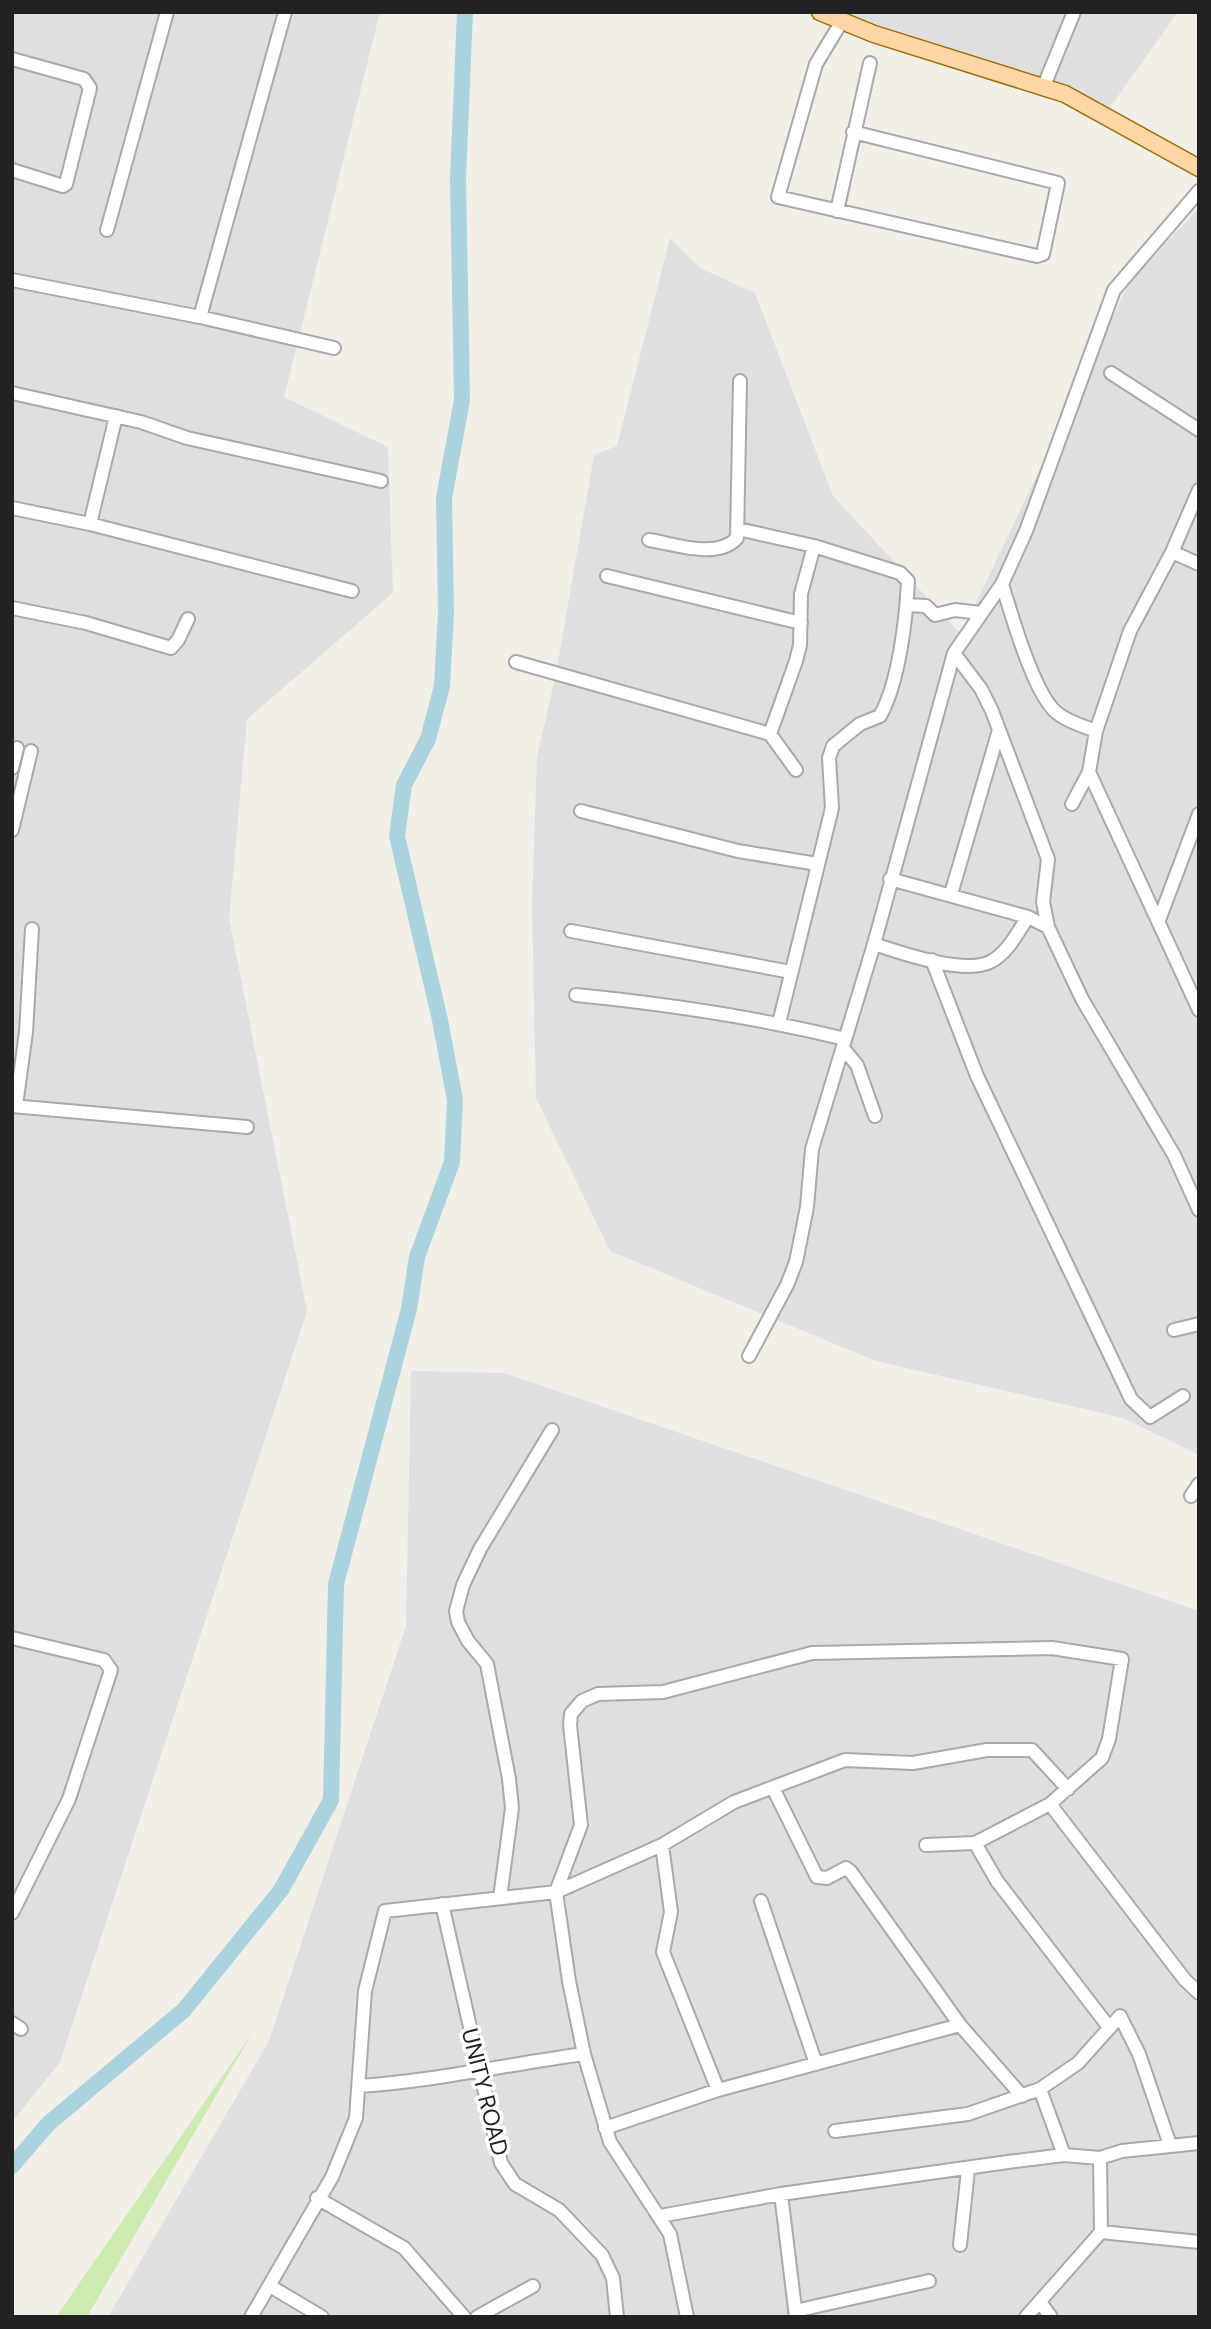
<svg xmlns="http://www.w3.org/2000/svg" width="1211" height="2329" viewBox="0 0 1211 2329" font-family="'DM Sans',sans-serif">
<style>
.residential{fill:#e0dfdf}
.grass{fill:#cdebb0}
.lines{fill:none;stroke-linecap:round;stroke-linejoin:round}
.river{stroke:#aad3df;stroke-width:16}
.minor-casing{stroke:#a9a9a9;stroke-width:16}
.major-casing{stroke:#a06b00;stroke-width:19}
.minor{stroke:#fff;stroke-width:12}
.major{stroke:#fcd6a4;stroke-width:16}
.labels{text-anchor:middle;stroke-width:7;stroke-linejoin:round;paint-order:stroke}
.street-label{font-size:23px;fill:#222;stroke:#fff}
</style>
<rect width="100%" height="100%" fill="#f2efe9"/>
<!-- residential -->
<path class="residential" d="M 12,12 L 380,12 L 284,397 L 388,447 L 393,593 L 247,719 L 229,919 L 307,1311 L 60,2062 L 12,2122 Z
M 834,12 L 1178,12 L 1101,120 L 1058,97 Z
M 1199,208 L 1199,1455 L 1123,1418 L 876,1361 L 610,1251 L 536,1098 L 532,904 L 537,757 L 556,674 L 594,455 L 617,446 L 670,238 L 700,268 L 755,293 L 833,496 L 961,634 L 1130,281 Z
M 411,1371 L 504,1373 L 1199,1611 L 1199,2317 L 108,2317 L 269,2041 L 406,1626 Z"/>
<!-- grass -->
<path class="grass" d="M 253,2032 L 87,2317 L 56,2317 Z"/>
<g class="lines">
<!-- river -->
<path class="river" d="M 12,2166 L 48,2124 L 184,2010 L 281,1890 L 331,1800 L 336,1584 L 409,1309 L 417,1257 L 452,1162 L 455,1100 L 440,1020 L 397,836 L 404,785 L 428,739 L 442,686 L 446,613 L 444,498 L 462,400 L 458,178 L 465,12"/>
<defs>
<path id="minor" d="M 842,21 L 816,64 L 778,197 L 1037,256 L 1043,254 L 1058,183 L 853,132
M 12,59 L 84,79 L 90,88 L 66,184 L 63,186 L 12,170
M 1043,88 L 1074,12
M 837,211 L 870,63
M 107,230 L 167,12
M 12,280 L 200,317 L 334,348
M 200,317 L 285,12
M 1111,373 L 1199,430
M 12,393 L 141,422 L 187,438 L 381,481
M 1199,490 L 1172,552 L 1130,631 L 1096,731 L 1089,772 L 1199,1010
M 12,508 L 90,524 L 352,591
M 90,524 L 116,416
M 738,529 L 814,546 L 900,573 L 908,581 C 906,620 899,682 880,716 L 860,724 L 833,746 L 829,758 L 832,808 L 779,1023
M 649,540 C 675,544 717,560 737,538 L 740,381
M 1172,552 L 1199,564
M 607,576 L 801,623
M 1002,584 C 1011,613 1034,695 1057,713 C 1068,722 1083,726 1096,731
M 907,605 L 926,606 L 935,615 L 955,610 L 981,613
M 12,608 L 86,623 L 171,648 L 178,640 L 188,619
M 954,653 L 981,689 L 992,711 L 1048,859 L 1043,902 L 1048,927 L 1082,999 L 1174,1155 L 1199,1210
M 516,662 L 770,734 L 796,770
M 770,734 L 796,661 L 800,645 L 801,594 L 814,546
M 12,768 L 17,748
M 1072,804 L 1089,772
M 581,811 L 738,851 L 817,864
M 12,830 L 31,751
M 890,879 L 1028,917 L 1048,927
M 951,894 L 999,730
M 1159,920 L 1199,814
M 571,931 L 791,972
M 874,944 C 901,953 964,975 990,962 C 1008,953 1017,933 1028,917
M 932,960 L 977,1076 L 1131,1399 L 1150,1417 L 1183,1396
M 576,995 C 667,1004 756,1017 845,1039
M 843,1048 L 857,1065 L 875,1116
M 12,1106 L 247,1127
M 16,1106 L 26,1032 L 32,929
M 1174,1330 L 1199,1324
M 749,1356 L 787,1285 L 796,1262 L 807,1207 L 812,1149 L 874,944 L 954,653 L 1002,584 L 1026,531 L 1114,290 L 1199,191
M 1191,1496 L 1199,1484
M 12,1638 L 104,1660 L 111,1670 L 69,1799 L 12,1913
M 773,1788 L 817,1877 L 827,1878 L 846,1868 L 851,1872 L 960,2025 L 1022,2096
M 1050,1804 L 1185,1980 L 1199,1993
M 662,1845 L 671,1912 L 663,1952 L 718,2090
M 926,1845 L 975,1843 L 997,1881 L 1108,2026
M 500,1898 L 512,1808 L 509,1779 L 487,1664 L 468,1641 L 458,1622 L 456,1611 L 463,1585 L 480,1549 L 552,1430
M 761,1901 L 816,2064
M 442,1904 L 501,2163 L 515,2184 L 559,2210 L 602,2255 L 613,2278 L 617,2317
M 12,2023 L 21,2029
M 359,2086 C 435,2081 509,2064 584,2054
M 1040,2089 L 1064,2155
M 605,2128 L 718,2090 L 960,2025
M 835,2131 L 968,2114 L 1040,2089 L 1078,2063 L 1120,2016 L 1139,2054 L 1170,2145
M 781,2194 L 796,2317
M 317,2198 L 404,2248 L 464,2317
M 660,2216 L 781,2194 L 1008,2162 L 1064,2155 L 1100,2158 L 1122,2151 L 1199,2143
M 1101,2232 L 1199,2242
M 960,2245 L 968,2170
M 270,2286 L 322,2317
M 1040,2302 L 1051,2317
M 795,2311 L 929,2281
M 251,2317 L 332,2177 L 356,2118 L 365,1991 L 385,1911 L 556,1892 L 662,1845 L 734,1802 L 845,1760 L 913,1763 L 987,1750 L 1032,1750 L 1068,1789
M 477,2317 L 533,2286
M 687,2317 L 670,2234 L 610,2142 L 584,2054 L 569,1981 L 556,1892 L 581,1825 L 570,1725 L 571,1714 L 582,1701 L 598,1694 L 663,1692 L 812,1653 L 1052,1648 L 1122,1659 L 1109,1739 L 1102,1758 L 1050,1804 L 975,1843
M 1026,2317 L 1101,2232 L 1100,2158"/>
<path id="major" d="M 820,12 L 874,34 L 1065,94 L 1199,168"/>
</defs>
<!-- minor casing -->
<use href="#minor" class="minor-casing"/>
<!-- major casing -->
<use href="#major" class="major-casing"/>
<!-- minor -->
<use href="#minor" class="minor"/>
<!-- major -->
<use href="#major" class="major"/>
</g>
<g class="labels">
<!-- street labels -->
<g class="street-label">
<text transform="translate(485 2092) rotate(76)" y="8">UNITY ROAD</text>
</g>
</g>
<!-- border -->
<rect width="1211" height="2329" fill="none" stroke="#222222" stroke-width="28"/>
</svg>
